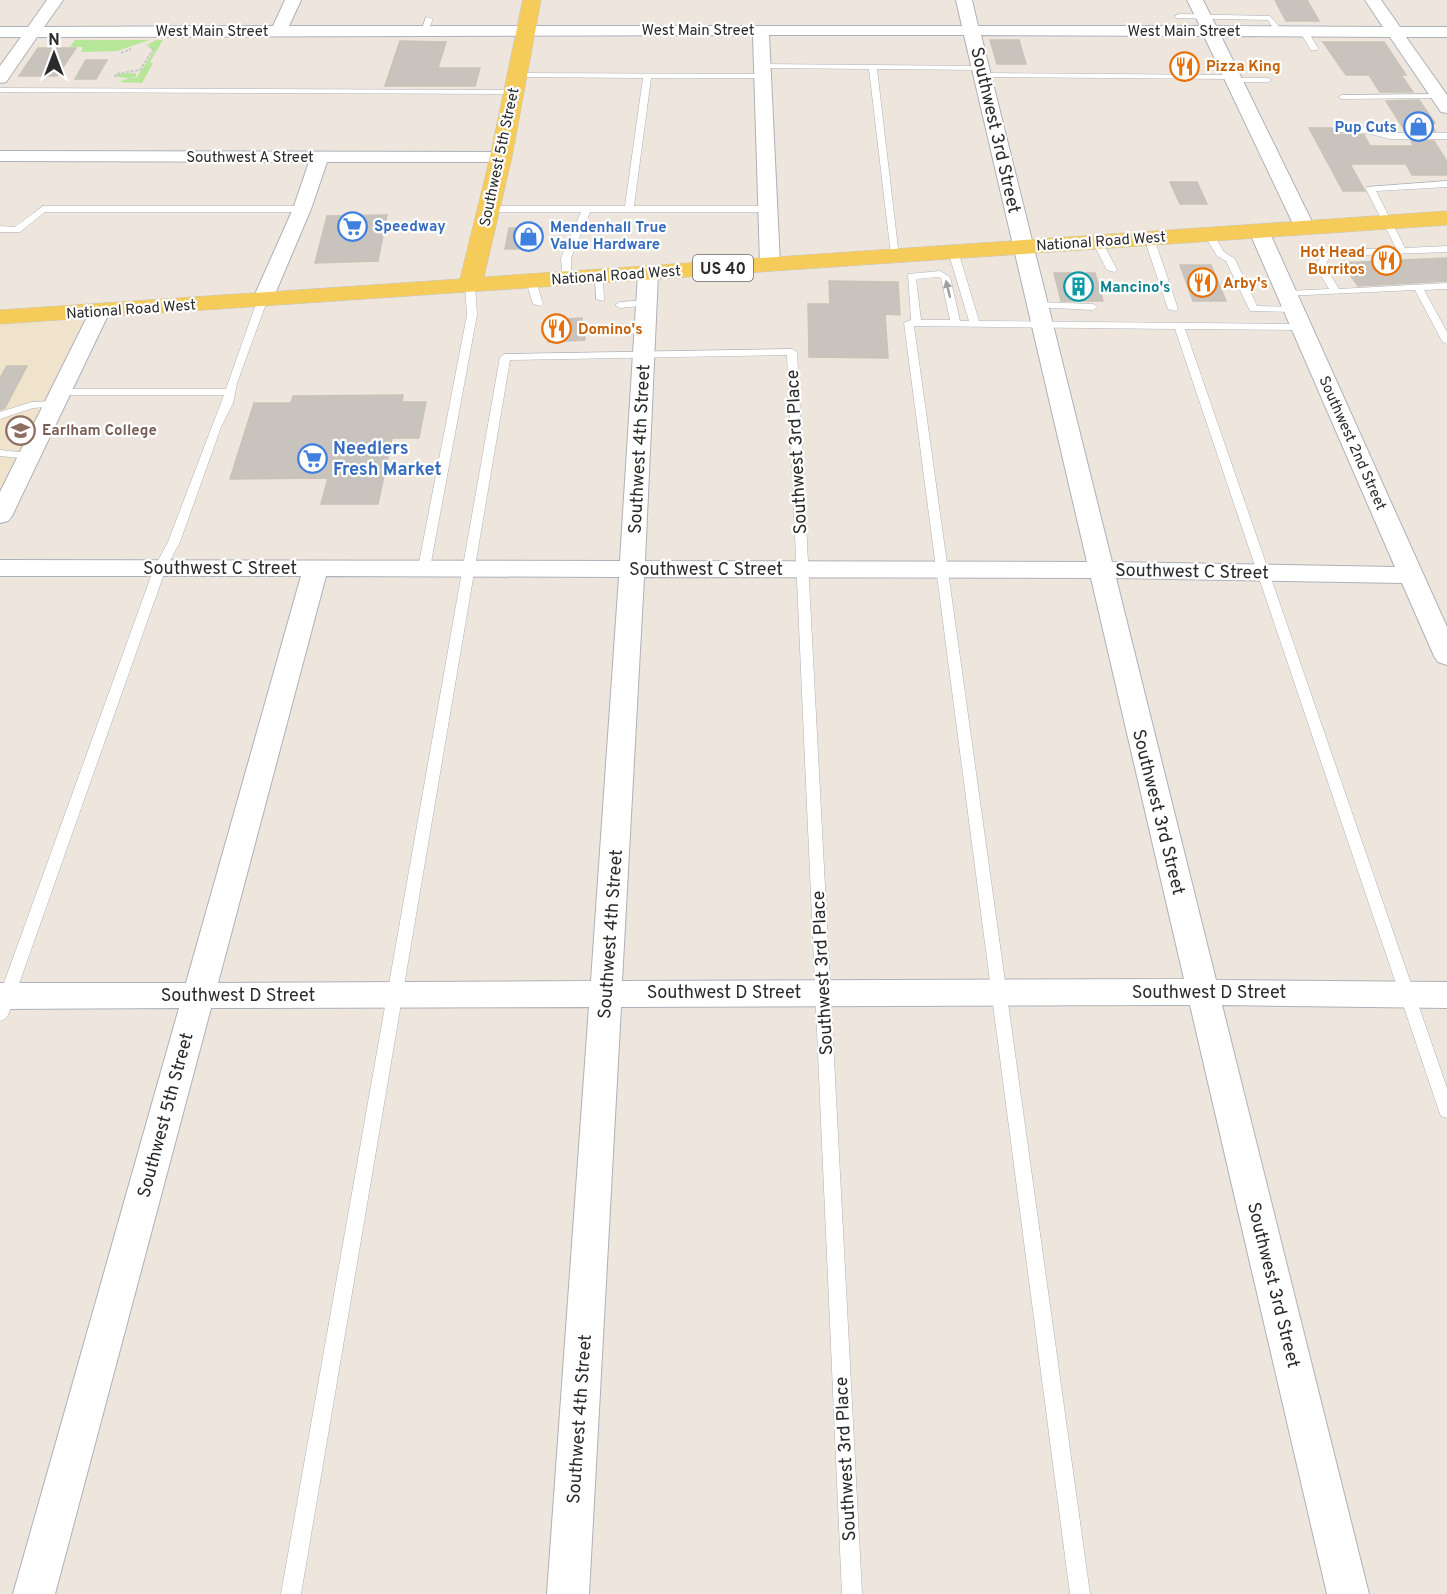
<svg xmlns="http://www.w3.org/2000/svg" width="1447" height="1594" viewBox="0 0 1447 1594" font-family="Overpass,sans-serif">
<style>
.education{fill:#f0e3cc}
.green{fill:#b6e698}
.building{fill:#c9c3bd;stroke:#c9c2b7;stroke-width:1.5}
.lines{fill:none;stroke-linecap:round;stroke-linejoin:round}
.lane-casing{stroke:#adb1bb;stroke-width:1}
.street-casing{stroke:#adb1bb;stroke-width:2}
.primary-casing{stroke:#c8c8c8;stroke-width:1}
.path{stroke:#c8c8c8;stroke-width:2;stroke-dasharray:3 1.5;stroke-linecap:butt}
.lane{fill:#fff;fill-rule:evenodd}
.street{fill:#fff;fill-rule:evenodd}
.primary{fill:#f5cb5a;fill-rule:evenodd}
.oneway{fill:#a0a0a0}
.labels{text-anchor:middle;stroke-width:4.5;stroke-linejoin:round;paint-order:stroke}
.far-street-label{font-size:15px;fill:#2b2b2b;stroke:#fff}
.far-food-label{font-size:15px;font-weight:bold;fill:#c56008;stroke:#fff;text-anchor:start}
.far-shop-label{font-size:15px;font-weight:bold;fill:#366cbe;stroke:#fff;text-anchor:start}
.far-culture-label{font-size:15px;font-weight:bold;fill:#0d838f;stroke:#fff;text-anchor:start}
.far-education-label{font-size:15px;font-weight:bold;fill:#785e54;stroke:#fff;text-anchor:start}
.shield{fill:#fff;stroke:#6b6b6b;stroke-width:1.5}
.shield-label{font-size:16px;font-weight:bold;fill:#2b2b2b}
.street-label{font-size:18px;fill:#2b2b2b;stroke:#fff}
.shop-label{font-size:18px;font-weight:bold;fill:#366cbe;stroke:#fff;text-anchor:start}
</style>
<rect width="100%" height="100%" fill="#eee6dd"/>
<!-- education -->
<path class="education" d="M 100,311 L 0,516 L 0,317 Z"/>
<!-- green -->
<path class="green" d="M 75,40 L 149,40 L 117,51 L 81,52 L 83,47 L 70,47 Z
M 156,40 L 163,40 L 150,62 L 153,63 L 142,83 L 119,82 L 129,78 L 117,77 L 117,74 L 136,73 L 136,76 L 129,79 L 137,77 L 154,51 L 147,45 Z"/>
<!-- building -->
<path class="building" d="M 1275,0 L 1307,0 L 1319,21 L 1286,21 Z
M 990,40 L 1019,40 L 1026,64 L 997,64 Z
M 400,41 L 446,42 L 438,68 L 480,68 L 475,86 L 385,86 Z
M 1323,42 L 1384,42 L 1406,75 L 1401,75 L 1413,92 L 1380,92 L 1369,75 L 1346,75 Z
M 38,48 L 76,48 L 57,76 L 19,76 Z
M 86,60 L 107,60 L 96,79 L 75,79 Z
M 1419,100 L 1435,123 L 1431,123 L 1435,131 L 1405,131 L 1386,101 Z
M 1309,128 L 1332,128 L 1334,134 L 1364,135 L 1370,146 L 1414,146 L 1411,141 L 1434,141 L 1447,162 L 1447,175 L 1412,175 L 1406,164 L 1350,164 L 1365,191 L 1343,191 Z
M 1170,182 L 1197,182 L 1207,204 L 1180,204 Z
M 387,215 L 378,261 L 315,263 L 327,216 Z
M 509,228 L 542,228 L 538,249 L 505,249 Z
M 1447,258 L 1447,281 L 1358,286 L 1342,263 Z
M 1180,265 L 1211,265 L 1226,301 L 1193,301 Z
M 1054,273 L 1095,273 L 1103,301 L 1061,301 Z
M 829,281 L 898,282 L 900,315 L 885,314 L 888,358 L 809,357 L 808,304 L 830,304 Z
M 582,318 L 585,340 L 548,342 L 545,320 Z
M 7,366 L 27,366 L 5,408 L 0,410 L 0,378 Z
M 403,395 L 402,402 L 426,402 L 419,438 L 392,438 L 378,504 L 321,504 L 328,478 L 230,479 L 254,403 L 291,403 L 293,396 Z"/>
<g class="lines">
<defs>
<path id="lane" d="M 1179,14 L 1270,16 L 1283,31 L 1276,33 L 1268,20 L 1176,18 L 1175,16 Z
M 426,17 L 433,19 L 427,32 L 421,32 Z
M 1301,30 L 1307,30 L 1318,48 L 1317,50 L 1311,50 L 1300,32 Z
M 760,64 L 984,66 L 985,68 L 981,70 L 877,69 L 899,257 L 891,255 L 869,69 L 763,68 L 760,68 Z
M 513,73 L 766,74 L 767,76 L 763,78 L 651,78 L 634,206 L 768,206 L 772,209 L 768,212 L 590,212 L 571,258 L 571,279 L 563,281 L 561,258 L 581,212 L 488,212 L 484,209 L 488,206 L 625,206 L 643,78 L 516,77 L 512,75 Z
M 980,73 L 1233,75 L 1237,78 L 1268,78 L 1272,80 L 1268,82 L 1234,82 L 1230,79 L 983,77 L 980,77 Z
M 0,88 L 513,90 L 517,92 L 513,94 L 0,92 Z
M 1442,94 L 1442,98 L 1439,98 L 1342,99 L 1338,97 L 1342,95 Z
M 1337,127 L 1367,127 L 1390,133 L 1447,133 L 1447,139 L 1390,139 L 1367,133 L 1334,132 L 1334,128 Z
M 1447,181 L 1447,187 L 1376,191 L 1405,248 L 1447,246 L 1447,252 L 1336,256 L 1329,258 L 1325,266 L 1339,289 L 1447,283 L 1447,289 L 1424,290 L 1447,332 L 1447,344 L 1442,341 L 1415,290 L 1284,296 L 1282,294 L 1287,291 L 1329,289 L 1315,266 L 1322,254 L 1335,250 L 1396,248 L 1366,189 L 1367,187 Z
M 43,206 L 302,206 L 306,209 L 302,212 L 45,212 L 20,232 L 0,232 L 0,226 L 15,227 Z
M 1206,232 L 1212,232 L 1224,252 L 1235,259 L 1257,306 L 1294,307 L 1297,308 L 1297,312 L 1250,311 L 1226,261 L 1217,256 L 1204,234 Z
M 1146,236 L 1154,238 L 1178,309 L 1176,311 L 1168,309 L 1144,238 Z
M 1094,239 L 1102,241 L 1117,270 L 1115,272 L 1107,270 L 1092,241 Z
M 953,248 L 958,251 L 979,321 L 1302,324 L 1307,327 L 1302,330 L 1185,329 L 1447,1088 L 1447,1118 L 1441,1116 L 1439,1111 L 1175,329 L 914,326 L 1090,1594 L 1070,1594 L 904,323 L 911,320 L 908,274 L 940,271 L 950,277 L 960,321 L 969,321 L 948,251 ZM 938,277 L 941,278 L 950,320 L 921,320 L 916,279 Z
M 595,275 L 603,277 L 604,301 L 596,299 Z
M 531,278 L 536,281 L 543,304 L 541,306 L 533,304 L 526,281 Z
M 470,282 L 475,285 L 477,315 L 430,568 L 424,572 L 418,568 L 467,315 L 465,285 Z
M 262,298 L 267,301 L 237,383 L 233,403 L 221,427 L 180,542 L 166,568 L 8,1015 L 5,1019 L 0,1021 L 0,994 L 154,568 L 168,542 L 224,395 L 59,395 L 54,392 L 59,389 L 226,389 L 257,301 Z
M 647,300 L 652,303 L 650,305 L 620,308 L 615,305 L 620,302 Z
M 1037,302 L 1093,304 L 1098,307 L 1093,310 L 1034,307 L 1034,303 Z
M 645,327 L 649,328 L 649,332 L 618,335 L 613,332 L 618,329 Z
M 792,349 L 797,352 L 862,1594 L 842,1594 L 787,355 L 510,360 L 301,1594 L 281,1594 L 500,357 L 505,354 Z
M 54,401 L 58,402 L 58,406 L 33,408 L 0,419 L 0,412 L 32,402 Z
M 0,450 L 29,453 L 34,456 L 29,459 L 0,456 Z"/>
<path id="street" d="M 47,0 L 63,0 L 44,27 L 273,26 L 285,0 L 301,0 L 289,26 L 962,26 L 956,0 L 972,0 L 978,26 L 1200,26 L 1187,0 L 1203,0 L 1216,26 L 1383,27 L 1365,0 L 1381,0 L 1400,27 L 1447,27 L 1447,37 L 1406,37 L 1447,95 L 1447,113 L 1441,112 L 1390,37 L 1221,36 L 1315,228 L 1312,232 L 1298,232 L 1295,228 L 1204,36 L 981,35 L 1112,562 L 1395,567 L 1249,231 L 1252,227 L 1266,227 L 1269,231 L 1447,627 L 1447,665 L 1438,662 L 1434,656 L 1402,583 L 1116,578 L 1216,980 L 1447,982 L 1447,1008 L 1222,1005 L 1369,1594 L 1327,1594 L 1190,1005 L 1176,1005 L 621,1007 L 589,1594 L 547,1594 L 589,1007 L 211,1008 L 55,1594 L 13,1594 L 179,1008 L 0,1009 L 0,983 L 186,983 L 301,576 L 0,576 L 0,560 L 620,561 L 638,274 L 641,270 L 655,270 L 658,274 L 645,561 L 1087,562 L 964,35 L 769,35 L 780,264 L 777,268 L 763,268 L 760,264 L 753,35 L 37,37 L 6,82 L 0,83 L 0,66 L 21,37 L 0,37 L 0,27 L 28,27 ZM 326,576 L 619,577 L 591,981 L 218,983 ZM 644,577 L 1091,578 L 1184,979 L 622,981 Z
M 0,151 L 501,152 L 507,153 L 510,157 L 507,161 L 501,162 L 327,162 L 311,209 L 272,301 L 269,305 L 255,305 L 252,301 L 293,209 L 309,162 L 0,161 Z
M 100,305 L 107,307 L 110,311 L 12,516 L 8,521 L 0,523 L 0,492 L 90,311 L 93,307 Z"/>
<path id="primary" d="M 523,0 L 541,0 L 512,157 L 484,277 L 1447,211 L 1447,225 L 0,324 L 0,310 L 460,279 L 490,157 Z"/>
</defs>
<!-- lane casing -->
<use href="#lane" class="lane-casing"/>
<!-- street casing -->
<use href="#street" class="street-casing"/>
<!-- primary casing -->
<use href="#primary" class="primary-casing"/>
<!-- path -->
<path class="path" d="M 121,53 L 131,49
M 115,77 L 116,74 L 140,70 L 153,50 L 150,47"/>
<!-- lane -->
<use href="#lane" class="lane"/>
<!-- street -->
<use href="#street" class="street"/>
<!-- primary -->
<use href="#primary" class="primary"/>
</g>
<!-- one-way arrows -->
<defs><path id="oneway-solid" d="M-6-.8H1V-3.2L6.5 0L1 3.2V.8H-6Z" transform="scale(1.5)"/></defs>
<use class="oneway" href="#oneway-solid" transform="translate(948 289) rotate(-104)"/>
<!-- icons -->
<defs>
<symbol id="restaurant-ring" viewBox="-11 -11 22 22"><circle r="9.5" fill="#fff" stroke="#e8710a" stroke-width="1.5"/><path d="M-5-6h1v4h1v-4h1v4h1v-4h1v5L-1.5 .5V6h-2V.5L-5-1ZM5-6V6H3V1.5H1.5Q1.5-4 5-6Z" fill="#e8710a"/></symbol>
<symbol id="shop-ring" viewBox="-11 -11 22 22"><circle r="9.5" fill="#fff" stroke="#3f7fe0" stroke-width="1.5"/><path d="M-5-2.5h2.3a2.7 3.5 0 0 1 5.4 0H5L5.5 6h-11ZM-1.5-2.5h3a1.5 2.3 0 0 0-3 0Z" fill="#3f7fe0"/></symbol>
<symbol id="supermarket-ring" viewBox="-11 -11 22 22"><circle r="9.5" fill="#fff" stroke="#3f7fe0" stroke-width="1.5"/><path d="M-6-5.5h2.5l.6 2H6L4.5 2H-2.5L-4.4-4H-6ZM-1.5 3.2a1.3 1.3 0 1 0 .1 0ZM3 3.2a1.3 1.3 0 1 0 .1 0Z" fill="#3f7fe0"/></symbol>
<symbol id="building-ring" viewBox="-11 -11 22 22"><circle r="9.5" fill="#fff" stroke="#0f9aa8" stroke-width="1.5"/><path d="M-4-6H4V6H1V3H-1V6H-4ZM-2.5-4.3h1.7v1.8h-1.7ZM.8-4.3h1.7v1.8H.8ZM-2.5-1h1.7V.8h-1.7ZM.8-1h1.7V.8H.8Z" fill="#0f9aa8"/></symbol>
<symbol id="university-ring" viewBox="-11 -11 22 22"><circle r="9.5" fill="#fff" stroke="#8d6e63" stroke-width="1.5"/><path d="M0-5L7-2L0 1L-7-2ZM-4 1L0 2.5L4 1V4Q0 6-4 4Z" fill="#8d6e63"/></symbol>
</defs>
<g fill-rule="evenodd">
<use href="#restaurant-ring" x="1168" y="50" width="33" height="33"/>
<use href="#shop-ring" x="1402" y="110" width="33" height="33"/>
<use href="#supermarket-ring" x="336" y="210" width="33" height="33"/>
<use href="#shop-ring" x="512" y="220" width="33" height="33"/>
<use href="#restaurant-ring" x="1370" y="244" width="33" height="33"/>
<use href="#restaurant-ring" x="1186" y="266" width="33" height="33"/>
<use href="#building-ring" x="1062" y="270" width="33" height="33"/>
<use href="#restaurant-ring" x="540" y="312" width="33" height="33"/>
<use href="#university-ring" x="4" y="414" width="33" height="33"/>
<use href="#supermarket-ring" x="296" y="442" width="33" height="33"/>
</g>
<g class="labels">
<!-- far-street labels -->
<g class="far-street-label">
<text x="698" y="35">West Main Street</text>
<text x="212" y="36">West Main Street</text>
<text x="1184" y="36">West Main Street</text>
<text x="250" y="162">Southwest A Street</text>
<text transform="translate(499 157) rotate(-78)" y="5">Southwest 5th Street</text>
<text transform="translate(1101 241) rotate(-4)" y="5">National Road West</text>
<text transform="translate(616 275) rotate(-4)" y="5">National Road West</text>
<text transform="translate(131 309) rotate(-4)" y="5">National Road West</text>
<text transform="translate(1353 443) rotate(66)" y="5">Southwest 2nd Street</text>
</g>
<!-- far-food labels -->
<g class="far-food-label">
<text x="1206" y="71">Pizza King</text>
<text x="1365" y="257" text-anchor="end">Hot Head<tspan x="1365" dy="17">Burritos</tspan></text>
<text x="1223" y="288">Arby's</text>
<text x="578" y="334">Domino's</text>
</g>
<!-- far-shop labels -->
<g class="far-shop-label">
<text x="1397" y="132" text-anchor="end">Pup Cuts</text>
<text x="374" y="231">Speedway</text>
<text x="550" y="232">Mendenhall True<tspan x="550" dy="17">Value Hardware</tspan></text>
</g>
<!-- far-culture labels -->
<g class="far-culture-label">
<text x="1100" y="292">Mancino's</text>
</g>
<!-- far-education labels -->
<g class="far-education-label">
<text x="42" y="435">Earlham College</text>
</g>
<!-- shield labels -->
<rect class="shield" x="693" y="255" width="60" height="26" rx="4.5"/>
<g class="shield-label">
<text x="723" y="274">US 40</text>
</g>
<!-- street labels -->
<g class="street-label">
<text transform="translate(996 130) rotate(77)" y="6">Southwest 3rd Street</text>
<text transform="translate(639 449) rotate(-87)" y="6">Southwest 4th Street</text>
<text transform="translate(796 452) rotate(-93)" y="6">Southwest 3rd Place</text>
<text x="220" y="574">Southwest C Street</text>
<text x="706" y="575">Southwest C Street</text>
<text transform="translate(1192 571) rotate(1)" y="6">Southwest C Street</text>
<text transform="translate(1159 812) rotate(76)" y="6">Southwest 3rd Street</text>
<text transform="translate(610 934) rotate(-86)" y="6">Southwest 4th Street</text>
<text transform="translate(822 973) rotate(-93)" y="6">Southwest 3rd Place</text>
<text x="724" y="998">Southwest D Street</text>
<text x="1209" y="998">Southwest D Street</text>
<text x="238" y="1001">Southwest D Street</text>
<text transform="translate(165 1115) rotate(-75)" y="6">Southwest 5th Street</text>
<text transform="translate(1274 1285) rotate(76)" y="6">Southwest 3rd Street</text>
<text transform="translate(579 1419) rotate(-86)" y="6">Southwest 4th Street</text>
<text transform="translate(845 1459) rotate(-93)" y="6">Southwest 3rd Place</text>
</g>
<!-- shop labels -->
<g class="shop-label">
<text x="333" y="454">Needlers<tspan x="333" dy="21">Fresh Market</tspan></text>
</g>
</g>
<!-- north arrow -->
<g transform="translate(54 54)" stroke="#ffffff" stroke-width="4.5" paint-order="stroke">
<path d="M0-4.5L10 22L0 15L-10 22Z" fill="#2b2b2b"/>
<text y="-9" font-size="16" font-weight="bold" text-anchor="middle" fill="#2b2b2b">N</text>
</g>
</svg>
